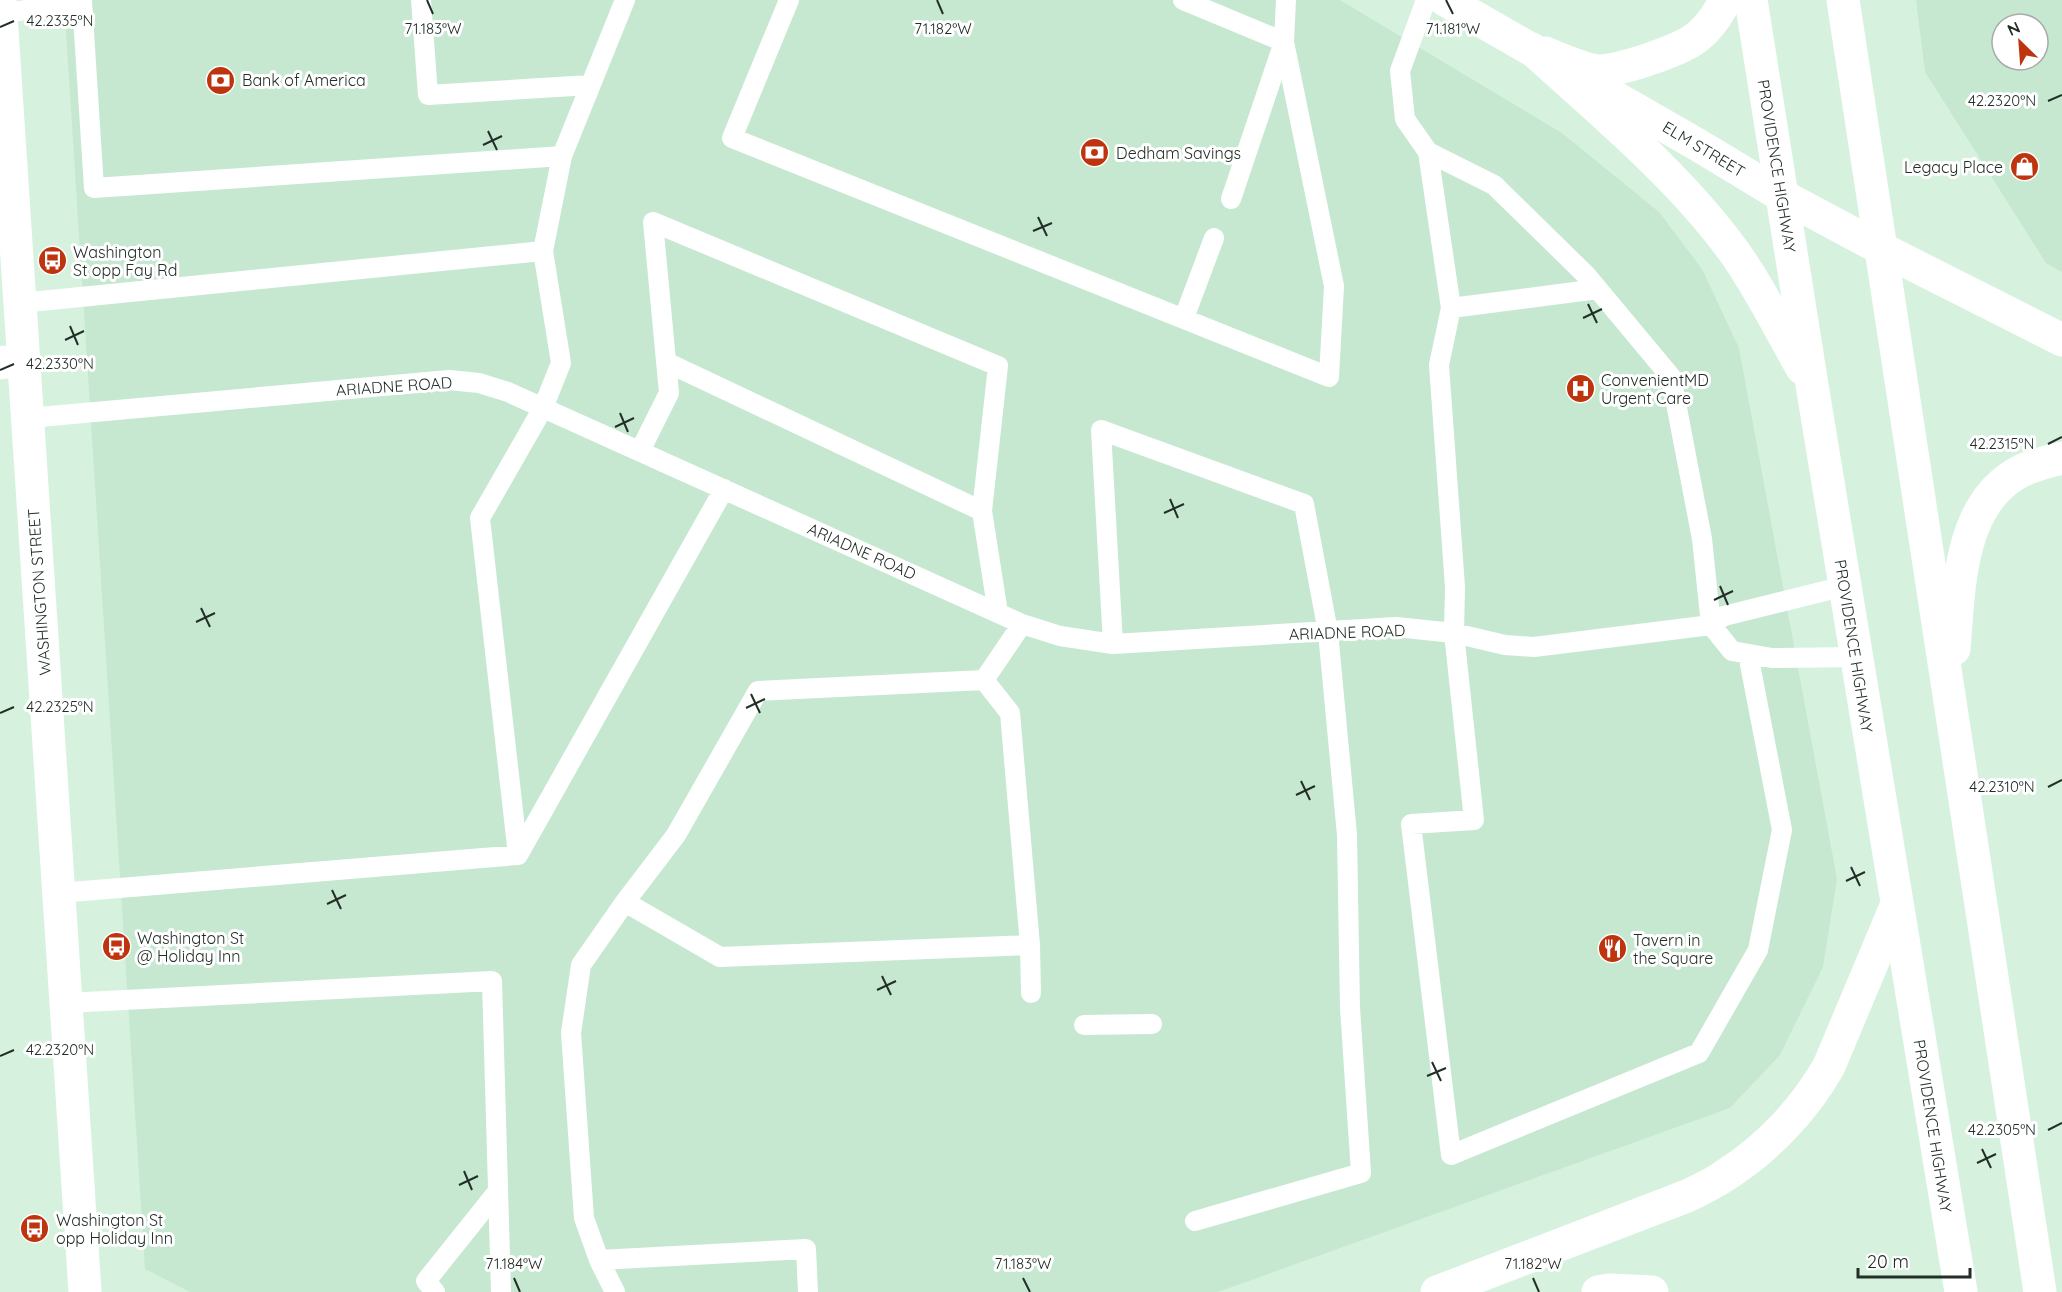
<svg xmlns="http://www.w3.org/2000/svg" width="2062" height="1292" viewBox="0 0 2062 1292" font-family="Quicksand,sans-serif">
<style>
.built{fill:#c6e8d1;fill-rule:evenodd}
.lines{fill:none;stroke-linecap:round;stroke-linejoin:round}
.lane{stroke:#fff;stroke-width:20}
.street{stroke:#fff;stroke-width:33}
.secondary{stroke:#fff;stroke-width:33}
.highway{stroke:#fff;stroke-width:33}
.ticks{fill:none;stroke:#232e27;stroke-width:2}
.labels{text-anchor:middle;stroke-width:6;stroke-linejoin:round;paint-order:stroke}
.poi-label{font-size:16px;fill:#232e27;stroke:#fff;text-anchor:start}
.street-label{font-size:16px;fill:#232e27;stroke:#fff}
.ticks-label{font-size:15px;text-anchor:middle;fill:#232e27;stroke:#fff;stroke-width:6;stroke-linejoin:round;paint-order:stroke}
</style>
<rect width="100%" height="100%" fill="#d6f2df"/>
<!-- built -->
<path class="built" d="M 64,0 L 1340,0 L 1562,133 L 1659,212 L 1702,269 L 1739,348 L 1837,879 L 1823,967 L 1780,1055 L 1730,1108 L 1218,1292 L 190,1292 L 145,1269 Z
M 1916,0 L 2062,0 L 2062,272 L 2046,263 L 1925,72 ZM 2002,24 L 2038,24 L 2038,60 L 2002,60 Z"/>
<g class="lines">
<!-- lane -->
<path class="lane" d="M 421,0 L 428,95 L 590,85
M 789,0 L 732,138 L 1329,377 L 1334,286 L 1284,42 L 1286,0
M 1183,0 L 1284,42
M 1426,0 L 1400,71 L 1405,119 L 1428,152 L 1451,308 L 1598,289
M 1,14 L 82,1 L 94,188 L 562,156
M 1428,152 L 1494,185 L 1586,275 L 1671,377 L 1702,539 L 1711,625
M 1231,199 L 1284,42
M 543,251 L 562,156 L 625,0
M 20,303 L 543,251 L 561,363 L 543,408 L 480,518 L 518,855
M 1451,308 L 1439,365 L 1455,587 L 1454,633 L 1474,820 L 1411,824 L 1451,1155 L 1699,1053 L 1758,950 L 1782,830 L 1748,654
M 1184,318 L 1214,238
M 666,362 L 982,511 L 998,613
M 28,418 L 449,380 L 479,383 L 508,392 L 1022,624 L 1060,636 L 1113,644 L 1396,627 L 1454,633 L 1505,645 L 1534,647 L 1711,625 L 1724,616 L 1845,586
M 640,451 L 669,393 L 653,222 L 998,366 L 982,511
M 1711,625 L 1732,651 L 1772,658 L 1856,657
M 1113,644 L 1101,430 L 1304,504 L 1328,632 L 1347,835 L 1350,1008 L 1361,1173 L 1195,1221
M 59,893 L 518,855 L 724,489
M 625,902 L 720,957 L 1030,945 L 1010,713 L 984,680
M 1030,945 L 1031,993
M 66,1003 L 492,981 L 501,1292
M 1084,1025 L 1152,1024
M 599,1260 L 806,1249 L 808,1292
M 435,1292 L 426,1281 L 498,1191
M 615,1292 L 599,1260 L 584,1218 L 571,1033 L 581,965 L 625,902 L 676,835 L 758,691 L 984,680 L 1022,624"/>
<!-- street -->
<path class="street" d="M 0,363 L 24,360"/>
<!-- secondary -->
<path class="secondary" d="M 0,0 L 85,1292
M 1445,0 L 1698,145 L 1781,195 L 1880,248 L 2062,340"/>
<!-- highway -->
<path class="highway" d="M 1751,0 L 1812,385 L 1961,1292
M 1843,0 L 2040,1292
M 1532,49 C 1601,112 1677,174 1732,249 C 1758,284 1780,330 1802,368
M 1545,53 C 1558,58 1585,70 1598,71 C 1619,71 1671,53 1690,42 C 1705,33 1718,16 1725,0
M 1954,649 C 1959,592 1958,510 2014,475 C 2028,466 2046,462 2062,458
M 1437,1292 L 1687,1196 C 1699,1190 1713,1184 1724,1176 C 1767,1149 1804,1110 1829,1066 L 1897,904
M 1598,1292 L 1609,1290 L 1652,1292"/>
</g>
<!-- ticks -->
<path class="ticks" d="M 427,0 L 433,14M 937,0 L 943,14M 1446,0 L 1453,14M 0,27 L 14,21M 2048,101 L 2062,95M 488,131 L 497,150M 483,145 L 502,136M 1038,217 L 1047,236M 1033,231 L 1052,223M 1588,304 L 1597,323M 1583,318 L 1602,309M 70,326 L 78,345M 65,340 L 84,331M 0,370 L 14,364M 620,413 L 628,432M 615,427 L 634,418M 2048,444 L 2062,437M 1170,499 L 1178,518M 1164,513 L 1184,504M 1720,586 L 1728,605M 1714,600 L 1733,591M 201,608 L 210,627M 196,622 L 215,613M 751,694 L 760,713M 746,708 L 765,699M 0,713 L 14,707M 1301,781 L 1310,800M 2048,787 L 2062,780M 1296,795 L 1315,786M 1851,867 L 1860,886M 1846,881 L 1865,872M 332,890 L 341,909M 327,904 L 346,895M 882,976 L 891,995M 877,990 L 896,981M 0,1056 L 14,1050M 1432,1062 L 1441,1081M 1427,1076 L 1446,1068M 2048,1130 L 2062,1123M 1982,1149 L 1991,1168M 1977,1163 L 1996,1154M 464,1171 L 472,1190M 459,1185 L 478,1176M 514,1278 L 520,1292M 1023,1278 L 1030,1292M 1533,1278 L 1539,1292"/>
<!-- icons -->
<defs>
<symbol id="bank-disc" viewBox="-11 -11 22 22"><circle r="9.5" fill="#be340e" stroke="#fff"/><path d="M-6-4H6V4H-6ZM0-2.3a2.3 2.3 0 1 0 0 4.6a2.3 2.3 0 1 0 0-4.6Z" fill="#fff"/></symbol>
<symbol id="shop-disc" viewBox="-11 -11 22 22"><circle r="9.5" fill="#be340e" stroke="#fff"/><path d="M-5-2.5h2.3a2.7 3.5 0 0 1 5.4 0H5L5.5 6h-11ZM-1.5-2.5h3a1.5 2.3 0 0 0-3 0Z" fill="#fff"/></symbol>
<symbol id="bus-disc" viewBox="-11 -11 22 22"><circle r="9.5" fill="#be340e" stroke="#fff"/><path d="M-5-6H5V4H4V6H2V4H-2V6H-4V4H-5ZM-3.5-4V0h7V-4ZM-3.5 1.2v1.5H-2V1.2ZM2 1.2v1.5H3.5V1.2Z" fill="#fff"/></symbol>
<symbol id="hospital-disc" viewBox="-11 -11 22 22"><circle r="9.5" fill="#be340e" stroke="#fff"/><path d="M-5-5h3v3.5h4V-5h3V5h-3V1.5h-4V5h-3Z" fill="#fff"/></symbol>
<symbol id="restaurant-disc" viewBox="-11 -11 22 22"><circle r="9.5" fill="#be340e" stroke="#fff"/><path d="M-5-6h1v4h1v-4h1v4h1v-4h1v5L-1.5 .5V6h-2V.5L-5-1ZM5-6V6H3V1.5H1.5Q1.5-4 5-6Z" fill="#fff"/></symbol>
</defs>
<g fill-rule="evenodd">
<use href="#bank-disc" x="204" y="64" width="33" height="33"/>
<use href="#bank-disc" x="1078" y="136" width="33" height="33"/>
<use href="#shop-disc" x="2008" y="150" width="33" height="33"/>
<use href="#bus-disc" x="36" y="244" width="33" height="33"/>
<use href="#hospital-disc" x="1564" y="372" width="33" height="33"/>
<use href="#bus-disc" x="100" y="930" width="33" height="33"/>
<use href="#restaurant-disc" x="1596" y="932" width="33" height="33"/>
<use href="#bus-disc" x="18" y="1212" width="33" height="33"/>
</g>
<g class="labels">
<!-- poi labels -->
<g class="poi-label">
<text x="242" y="86">Bank of America</text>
<text x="1116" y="159">Dedham Savings</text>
<text x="2003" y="173" text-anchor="end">Legacy Place</text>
<text x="73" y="258">Washington<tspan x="73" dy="18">St opp Fay Rd</tspan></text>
<text x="1601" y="386">ConvenientMD<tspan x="1601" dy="18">Urgent Care</tspan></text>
<text x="137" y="944">Washington St<tspan x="137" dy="18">@ Holiday Inn</tspan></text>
<text x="1633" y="946">Tavern in<tspan x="1633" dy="18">the Square</tspan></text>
<text x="56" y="1226">Washington St<tspan x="56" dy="18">opp Holiday Inn</tspan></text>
</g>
<!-- street labels -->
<g class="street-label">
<text transform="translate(1704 149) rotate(31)" y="6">ELM STREET</text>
<text transform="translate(1777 166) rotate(81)" y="6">PROVIDENCE HIGHWAY</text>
<text transform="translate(394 386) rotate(-4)" y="6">ARIADNE ROAD</text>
<text transform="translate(862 551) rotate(24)" y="6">ARIADNE ROAD</text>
<text transform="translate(39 592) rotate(-94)" y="6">WASHINGTON STREET</text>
<text transform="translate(1347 632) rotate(-2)" y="6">ARIADNE ROAD</text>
<text transform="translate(1854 646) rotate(81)" y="6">PROVIDENCE HIGHWAY</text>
<text transform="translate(1933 1126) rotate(81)" y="6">PROVIDENCE HIGHWAY</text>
</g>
</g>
<g class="ticks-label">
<text x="60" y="26">42.2335°N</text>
<text x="433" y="34">71.183°W</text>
<text x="943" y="34">71.182°W</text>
<text x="1453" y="34">71.181°W</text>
<text x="2002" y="106">42.2320°N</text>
<text x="60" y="369">42.2330°N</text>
<text x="2002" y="449">42.2315°N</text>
<text x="60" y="712">42.2325°N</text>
<text x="2002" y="792">42.2310°N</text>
<text x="60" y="1055">42.2320°N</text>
<text x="2002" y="1135">42.2305°N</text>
<text x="514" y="1269">71.184°W</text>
<text x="1023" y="1269">71.183°W</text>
<text x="1533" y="1269">71.182°W</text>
</g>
<!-- north arrow -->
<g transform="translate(2020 42) rotate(335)"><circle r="28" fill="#ffffff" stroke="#a7aba9" stroke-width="1.5"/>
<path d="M0-4.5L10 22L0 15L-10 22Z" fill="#be340e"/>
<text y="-9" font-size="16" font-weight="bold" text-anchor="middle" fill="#232e27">N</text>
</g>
<!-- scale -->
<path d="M1858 1268v9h112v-9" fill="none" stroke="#232e27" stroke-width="3"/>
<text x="1867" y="1268" font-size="18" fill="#232e27" stroke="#ffffff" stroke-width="4.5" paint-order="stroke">20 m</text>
</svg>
